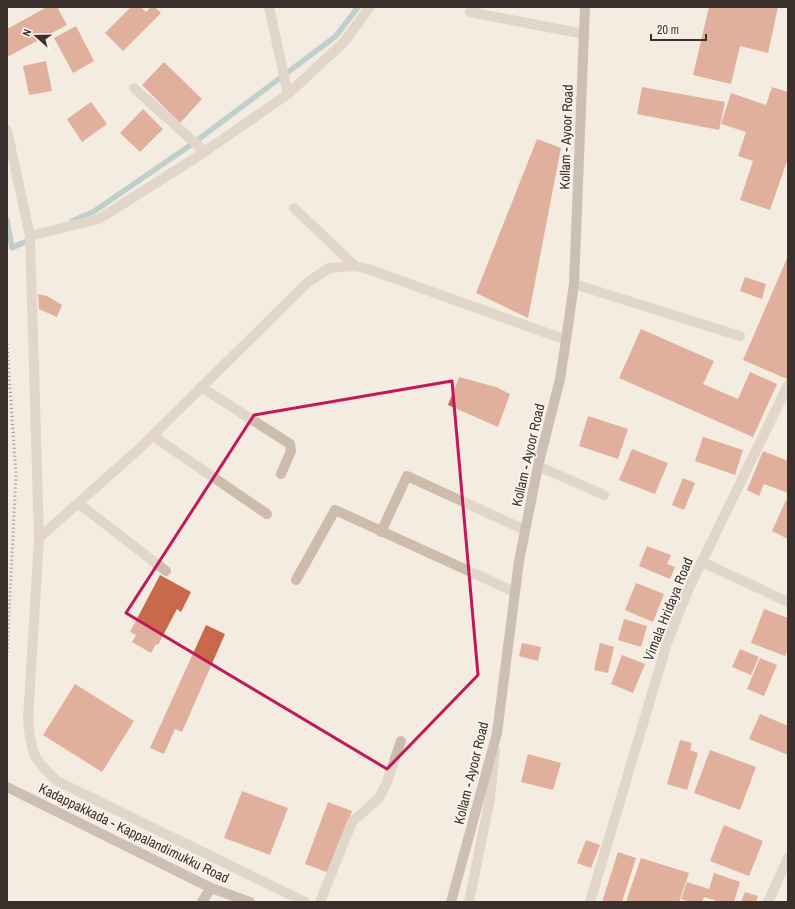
<svg xmlns="http://www.w3.org/2000/svg" width="795" height="909" viewBox="0 0 795 909" font-family="'Archivo Narrow',sans-serif">
<style>
.lines{fill:none;stroke-linecap:round;stroke-linejoin:round}
.stream{stroke:#7fb0b2;stroke-width:5.5}
.building{fill:#c8694b}
.lane{stroke:#cdbbac;stroke-width:10}
.street{stroke:#cdbbac;stroke-width:10}
.secondary{stroke:#a18a7d;stroke-width:10}
.rail{stroke:#3b302b;stroke-width:3;stroke-dasharray:1 3;stroke-linecap:butt}
.marked{fill:none;stroke:#c2185b;stroke-width:3;stroke-linejoin:round}
.labels{text-anchor:middle;stroke-width:3.5;stroke-linejoin:round;paint-order:stroke}
.street-label{font-size:14px;fill:#3b302b;stroke:#fbf5ee}
</style>
<rect width="100%" height="100%" fill="#f4ebe1"/>
<g class="lines">
<!-- stream -->
<path class="stream" d="M 7,220 L 12,248 L 31,239
M 72,221 L 93,212 L 195,142 L 336,36 L 358,7"/>
</g>
<!-- building -->
<path class="building" d="M 47,7 L 57,7 L 67,25 L 7,57 L 7,29 Z
M 131,7 L 141,7 L 146,12 L 151,7 L 155,7 L 161,13 L 123,51 L 105,33 Z
M 709,7 L 778,7 L 768,53 L 740,46 L 731,84 L 693,75 Z
M 76,26 L 94,61 L 73,73 L 54,38 Z
M 46,61 L 52,91 L 29,95 L 23,66 Z
M 164,62 L 202,99 L 180,123 L 142,85 Z
M 642,87 L 725,102 L 719,130 L 637,114 Z
M 772,87 L 788,92 L 788,158 L 770,210 L 740,200 L 753,161 L 738,156 L 746,132 L 721,124 L 731,93 L 766,105 Z
M 91,102 L 107,124 L 82,142 L 67,119 Z
M 143,109 L 163,129 L 140,152 L 120,133 Z
M 537,139 L 561,148 L 528,318 L 476,293 Z
M 788,256 L 788,377 L 787,379 L 743,360 Z
M 745,277 L 766,284 L 762,299 L 740,291 Z
M 38,294 L 47,296 L 62,305 L 57,317 L 39,309 Z
M 641,329 L 714,361 L 703,384 L 738,399 L 750,372 L 777,384 L 753,437 L 619,378 Z
M 459,377 L 496,387 L 510,394 L 498,427 L 448,405 Z
M 588,416 L 628,429 L 618,459 L 579,446 Z
M 703,437 L 743,450 L 735,475 L 695,461 Z
M 632,449 L 668,463 L 655,494 L 619,480 Z
M 763,451 L 788,461 L 788,493 L 764,484 L 759,496 L 747,490 Z
M 683,478 L 695,483 L 684,510 L 672,505 Z
M 786,500 L 788,501 L 788,539 L 772,531 Z
M 647,546 L 671,555 L 667,564 L 675,567 L 670,579 L 639,566 Z
M 160,575 L 191,592 L 181,612 L 177,609 L 158,645 L 156,644 L 151,653 L 132,642 L 136,635 L 130,632 Z
M 636,583 L 664,594 L 653,622 L 625,610 Z
M 764,609 L 788,618 L 788,648 L 785,656 L 751,643 Z
M 624,619 L 647,626 L 641,647 L 618,640 Z
M 206,625 L 225,634 L 182,732 L 175,729 L 164,754 L 150,748 Z
M 522,643 L 541,647 L 538,661 L 519,656 Z
M 600,643 L 614,647 L 608,673 L 594,670 Z
M 740,649 L 759,657 L 751,675 L 732,667 Z
M 622,655 L 645,664 L 633,693 L 611,684 Z
M 760,658 L 777,665 L 764,696 L 747,689 Z
M 75,684 L 134,721 L 102,772 L 43,735 Z
M 760,714 L 788,726 L 788,755 L 749,739 Z
M 680,740 L 692,743 L 690,750 L 698,753 L 687,790 L 667,784 Z
M 710,750 L 756,767 L 740,810 L 694,793 Z
M 528,754 L 561,763 L 553,790 L 521,782 Z
M 242,791 L 288,808 L 270,855 L 224,838 Z
M 328,802 L 352,811 L 329,873 L 305,864 Z
M 724,825 L 763,841 L 749,876 L 710,861 Z
M 586,840 L 600,845 L 591,868 L 577,863 Z
M 618,852 L 636,858 L 622,902 L 602,902 Z
M 641,858 L 689,873 L 679,902 L 626,902 Z
M 714,873 L 740,882 L 734,902 L 720,902 L 704,897 L 702,902 L 691,902 L 681,899 L 687,882 L 709,889 Z
M 745,892 L 758,896 L 756,902 L 741,902 Z"/>
<g class="lines">
<!-- lane -->
<path class="lane" d="M 574,284 L 740,336"/>
<!-- street -->
<path class="street" d="M 269,7 L 288,94
M 470,12 L 584,34
M 134,88 L 205,152
M 7,130 L 30,236 L 39,538 L 28,721 C 32,754 32,758 57,781 L 305,902
M 294,208 L 355,266
M 30,236 L 99,219 L 200,155 L 288,94 L 344,42 L 370,7
M 201,387 L 290,444 L 291,451 L 281,474
M 153,436 L 267,514
M 538,466 L 604,495
M 78,503 L 166,571
M 381,532 L 407,476 L 525,530
M 39,538 L 140,448 L 307,283 L 329,268 L 355,266 L 371,270 L 566,340
M 702,562 L 788,602
M 296,580 L 335,510 L 515,592
M 320,902 L 352,822 L 379,798 L 387,782 L 401,741
M 469,902 L 490,798 L 495,750
M 590,902 L 667,643 L 689,588 L 788,385
M 768,902 L 788,858"/>
<!-- secondary -->
<path class="secondary" d="M 7,787 L 211,888 L 250,902
M 202,902 L 211,888
M 451,902 L 497,733 L 519,561 L 538,466 L 560,379 L 566,340 L 574,284 L 585,7"/>
<!-- rail -->
<path class="rail" d="M 7,344 L 16,475 L 7,655"/>
</g>
<!-- marked area -->
<path d="M0 0H795V909H0ZM 452,381 L 478,675 L 387,769 L 126,613 L 254,415 Z" fill="#f4ebe1" fill-opacity=".55" fill-rule="evenodd"/>
<path class="marked" d="M 452,381 L 478,675 L 387,769 L 126,613 L 254,415 Z"/>
<g class="labels">
<!-- street labels -->
<g class="street-label">
<text transform="translate(566 137) rotate(-88)" y="5">Kollam - Ayoor Road</text>
<text transform="translate(528 455) rotate(-77)" y="5">Kollam - Ayoor Road</text>
<text transform="translate(668 609) rotate(-68)" y="5">Vimala Hridaya Road</text>
<text transform="translate(471 773) rotate(-76)" y="5">Kollam - Ayoor Road</text>
<text transform="translate(134 833) rotate(26)" y="5">Kadappakkada - Kappalandimukku Road</text>
</g>
</g>
<!-- border -->
<rect width="795" height="909" fill="none" stroke="#3b302b" stroke-width="16"/>
<!-- north arrow -->
<g transform="translate(36 36) rotate(290)" stroke="#fbf5ee" stroke-width="3" paint-order="stroke">
<path d="M0-3L7 15L0 10L-7 15Z" fill="#3b302b"/>
<text y="-6" font-size="11" font-weight="bold" text-anchor="middle" fill="#3b302b">N</text>
</g>
<!-- scale -->
<path d="M651 34v6h55v-6" fill="none" stroke="#3b302b" stroke-width="2"/>
<text x="657" y="34" font-size="12" fill="#3b302b" stroke="#fbf5ee" stroke-width="3" paint-order="stroke">20 m</text>
</svg>
